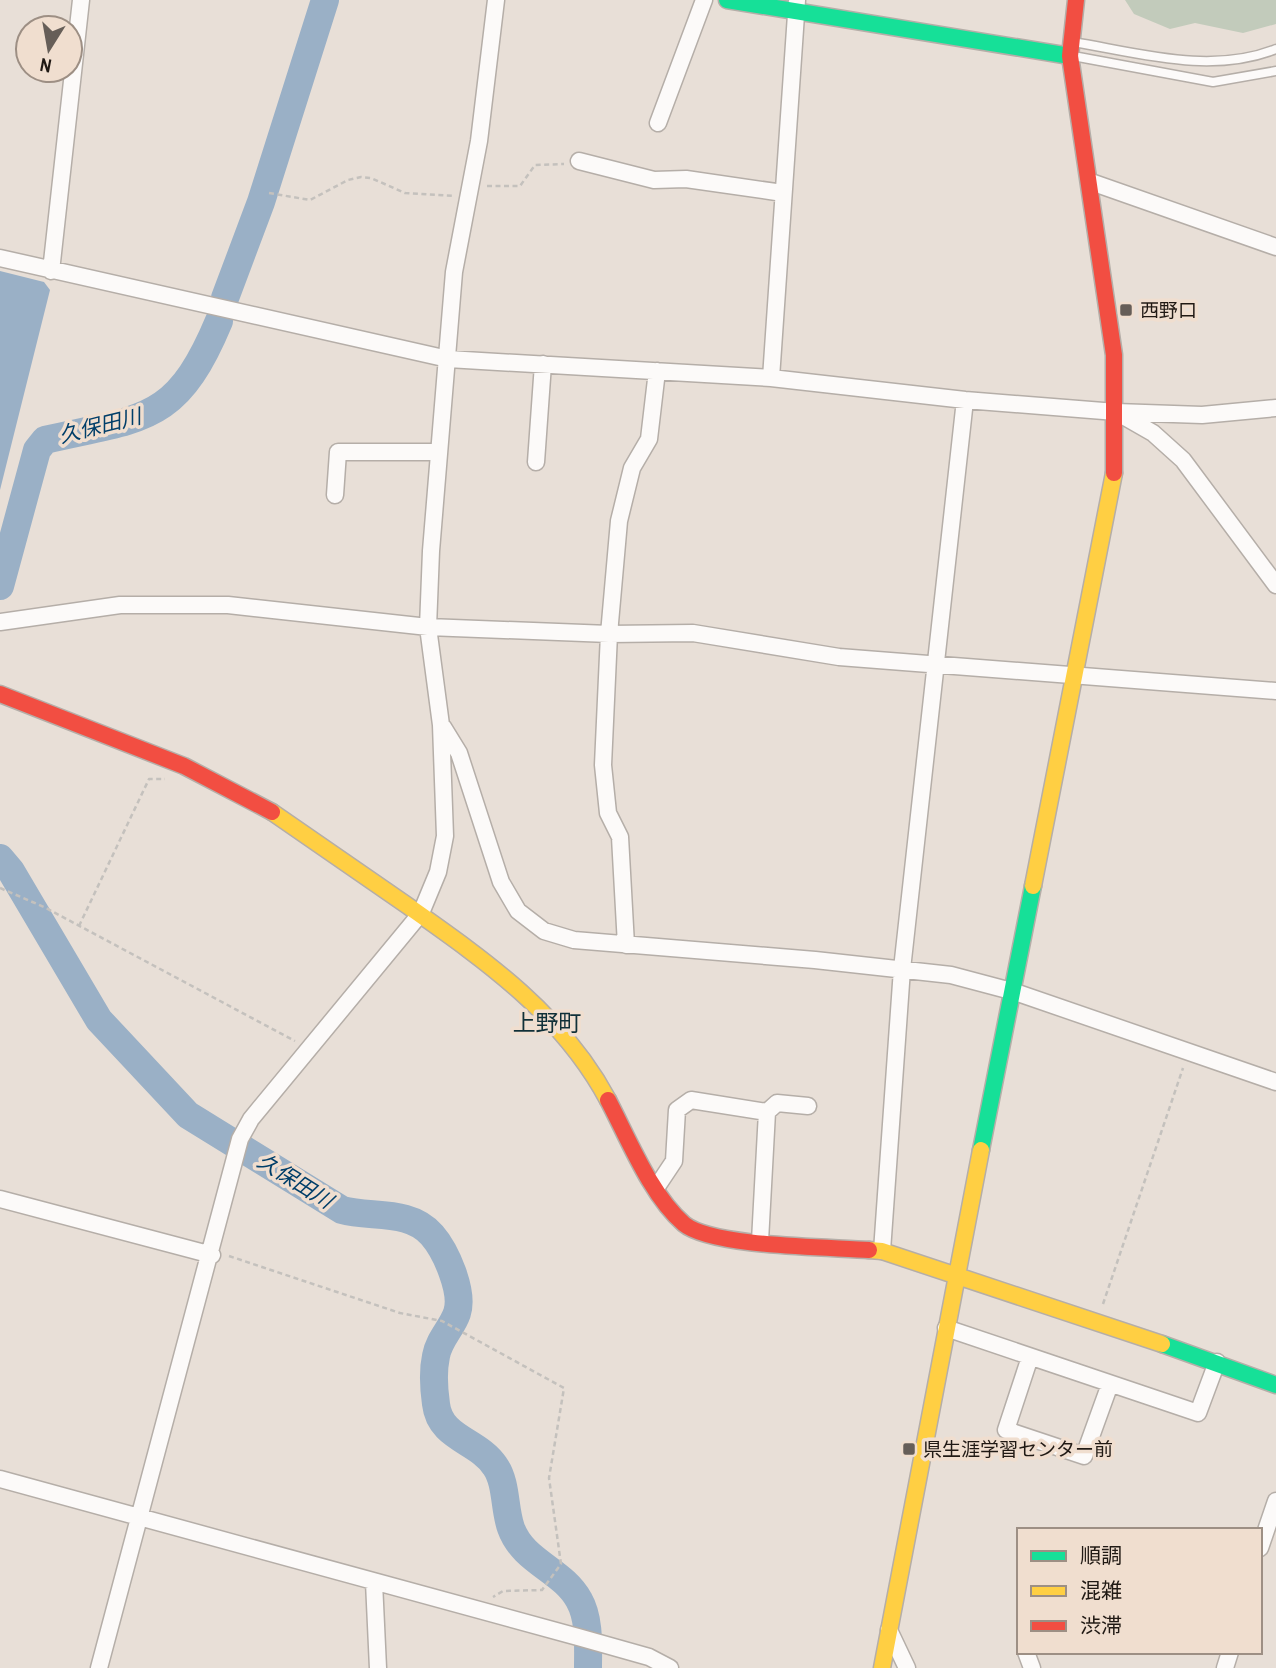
<svg xmlns="http://www.w3.org/2000/svg" width="1276" height="1668" viewBox="0 0 1276 1668" font-family="'Archivo Narrow','Noto Sans JP',sans-serif">
<style>
.green{fill:#c2cbbb}
.water{fill:#9ab0c6}
.lines{fill:none;stroke-linecap:round;stroke-linejoin:round}
.river{stroke:#9ab0c6;stroke-width:28}
.lane-casing{stroke:#b5aea8;stroke-width:11}
.street-casing{stroke:#b5aea8;stroke-width:19}
.fast-casing{stroke:#b5aea8;stroke-width:19}
.slow-casing{stroke:#b5aea8;stroke-width:19}
.jam-casing{stroke:#b5aea8;stroke-width:19}
.path{stroke:#c4c1bd;stroke-width:2.5;stroke-dasharray:5 3.5;stroke-linecap:butt}
.lane{stroke:#fcfaf9;stroke-width:8}
.street{stroke:#fcfaf9;stroke-width:16}
.fast{stroke:#16e098;stroke-width:16}
.slow{stroke:#ffcf43;stroke-width:16}
.jam{stroke:#f24e42;stroke-width:16}
.poi-dot{fill:#665e58;stroke:#f0decf;stroke-width:2.5}
.labels{text-anchor:middle;stroke-width:7;stroke-linejoin:round;paint-order:stroke}
.poi-label{font-size:19px;fill:#201914;stroke:#f0decf;text-anchor:start}
.water-label{font-size:21px;font-style:italic;fill:#003e69;stroke:#f0decf}
.quarter-label{font-size:23px;fill:#103038;stroke:#f0decf}
</style>
<rect width="100%" height="100%" fill="#e8dfd7"/>
<!-- green -->
<path class="green" d="M 1125,0 L 1276,0 L 1276,24 L 1243,33 L 1195,23 L 1170,29 L 1134,14 Z"/>
<!-- water -->
<path class="water" d="M 0,271 L 44,282 L 50,290 L 0,490 Z"/>
<g class="lines">
<!-- river -->
<path class="river" d="M 225,298 L 261,202 L 325,0
M 0,586 L 37,450 L 45,440 C 144,417 176,424 219,321
M 0,858 L 11,871 L 99,1020 L 188,1115 L 342,1210 C 371,1218 410,1209 432,1235 C 446,1251 464,1292 457,1313 C 452,1328 439,1339 436,1356 C 433,1370 434,1390 436,1404 C 440,1439 478,1440 495,1466 C 507,1483 504,1509 511,1528 C 523,1562 563,1570 579,1600 C 590,1619 588,1647 588,1668"/>
<defs>
<path id="lane" d="M 1073,42 C 1139,53 1211,75 1276,49
M 1073,56 L 1213,82 L 1276,71"/>
<path id="street" d="M 658,123 L 704,0
M 579,161 L 654,180 L 686,179 L 783,193
M 1091,182 L 1276,247
M 0,258 L 448,359 L 771,378 L 965,400 L 1116,412 L 1202,415 L 1276,408
M 51,271 L 81,0
M 771,378 L 797,0
M 1118,413 L 1153,433 L 1183,460 L 1276,585
M 536,462 L 543,364
M 335,495 L 338,452 L 439,452
M 0,622 L 120,605 L 228,605 L 428,627 L 609,634 L 693,633 L 839,657 L 1276,691
M 443,727 L 459,753 L 501,882 L 518,911 L 544,931 L 574,940 L 815,960 L 951,975 L 1015,992 L 1276,1082
M 626,945 L 620,837 L 608,813 L 603,765 L 609,634 L 619,521 L 632,468 L 649,439 L 657,371
M 656,1188 L 674,1161 L 677,1110 L 691,1100 L 767,1112
M 0,1199 L 212,1255
M 760,1241 L 767,1112 L 777,1103 L 808,1106
M 882,1251 L 902,969 L 965,400
M 946,1328 L 1198,1413 L 1217,1362
M 1030,1357 L 1006,1430 L 1084,1456 L 1110,1384
M 0,1479 L 578,1637 L 649,1657 L 670,1668
M 1260,1548 L 1276,1501
M 374,1582 L 378,1668
M 889,1630 L 907,1668
M 1026,1652 L 1032,1668
M 99,1668 L 240,1139 L 251,1119 L 421,913 L 438,872 L 445,836 L 441,725 L 428,627 L 431,551 L 454,272 L 479,141 L 496,0
M 1225,1668 L 1230,1652"/>
<path id="fast" d="M 727,0 L 1070,56
M 981,1150 L 1033,886
M 1162,1344 L 1276,1385"/>
<path id="slow" d="M 272,812 C 318,844 363,875 408,906 C 486,961 562,1014 608,1100
M 1033,886 L 1114,473
M 869,1250 L 882,1251 L 1162,1344
M 882,1668 L 981,1150"/>
<path id="jam" d="M 1076,0 L 1070,56 L 1114,355 L 1114,473
M 0,694 L 184,766 L 272,812
M 608,1100 C 628,1138 651,1196 684,1224 C 712,1247 829,1247 869,1250"/>
</defs>
<!-- lane casing -->
<use href="#lane" class="lane-casing"/>
<!-- street casing -->
<use href="#street" class="street-casing"/>
<!-- fast casing -->
<use href="#fast" class="fast-casing"/>
<!-- slow casing -->
<use href="#slow" class="slow-casing"/>
<!-- jam casing -->
<use href="#jam" class="jam-casing"/>
<!-- path -->
<path class="path" d="M 487,186 L 520,186 L 535,165 L 564,164
M 269,193 L 310,200 L 348,180 L 361,177 L 371,178 L 405,193 L 454,196
M 0,888 L 44,907 L 295,1041
M 79,926 L 149,779 L 165,779
M 229,1256 L 400,1313 L 442,1321 L 564,1388 L 549,1478 L 561,1564 L 542,1590 L 503,1591 L 493,1597
M 1103,1304 L 1183,1068"/>
<!-- lane -->
<use href="#lane" class="lane"/>
<!-- street -->
<use href="#street" class="street"/>
<!-- fast -->
<use href="#fast" class="fast"/>
<!-- slow -->
<use href="#slow" class="slow"/>
<!-- jam -->
<use href="#jam" class="jam"/>
</g>
<!-- markers -->
<g class="poi-dot">
<rect x="1119" y="303" width="14" height="14" rx="3.5"/>
<rect x="902" y="1442" width="14" height="14" rx="3.5"/>
</g>
<g class="labels">
<!-- poi labels -->
<g class="poi-label">
<text x="1140" y="317">西野口</text>
<text x="923" y="1456">県生涯学習センター前</text>
</g>
<!-- water labels -->
<g class="water-label">
<text transform="translate(100 426) rotate(-14)" y="7">久保田川</text>
<text transform="translate(295 1181) rotate(32)" y="7">久保田川</text>
</g>
<!-- quarter labels -->
<g class="quarter-label">
<text x="547" y="1031">上野町</text>
</g>
</g>
<!-- legend -->
<rect x="1017" y="1528" width="245" height="126" fill="#f0decf" stroke="#9d8f84" stroke-width="2"/>
<rect x="1031" y="1551" width="35" height="10" fill="#16e098" stroke="#9d8f84" stroke-width="2"/>
<text x="1080" y="1563" font-size="21" fill="#201914">順調</text>
<rect x="1031" y="1586" width="35" height="10" fill="#ffcf43" stroke="#9d8f84" stroke-width="2"/>
<text x="1080" y="1598" font-size="21" fill="#201914">混雑</text>
<rect x="1031" y="1621" width="35" height="10" fill="#f24e42" stroke="#9d8f84" stroke-width="2"/>
<text x="1080" y="1633" font-size="21" fill="#201914">渋滞</text>
<!-- north arrow -->
<g transform="translate(49 49) rotate(191)"><circle r="33" fill="#f0decf" stroke="#9d8f84" stroke-width="2"/>
<path d="M0-5L12 26L0 18L-12 26Z" fill="#665e58"/>
<text y="-10" font-size="19" font-weight="bold" text-anchor="middle" fill="#201914">N</text>
</g>
</svg>
